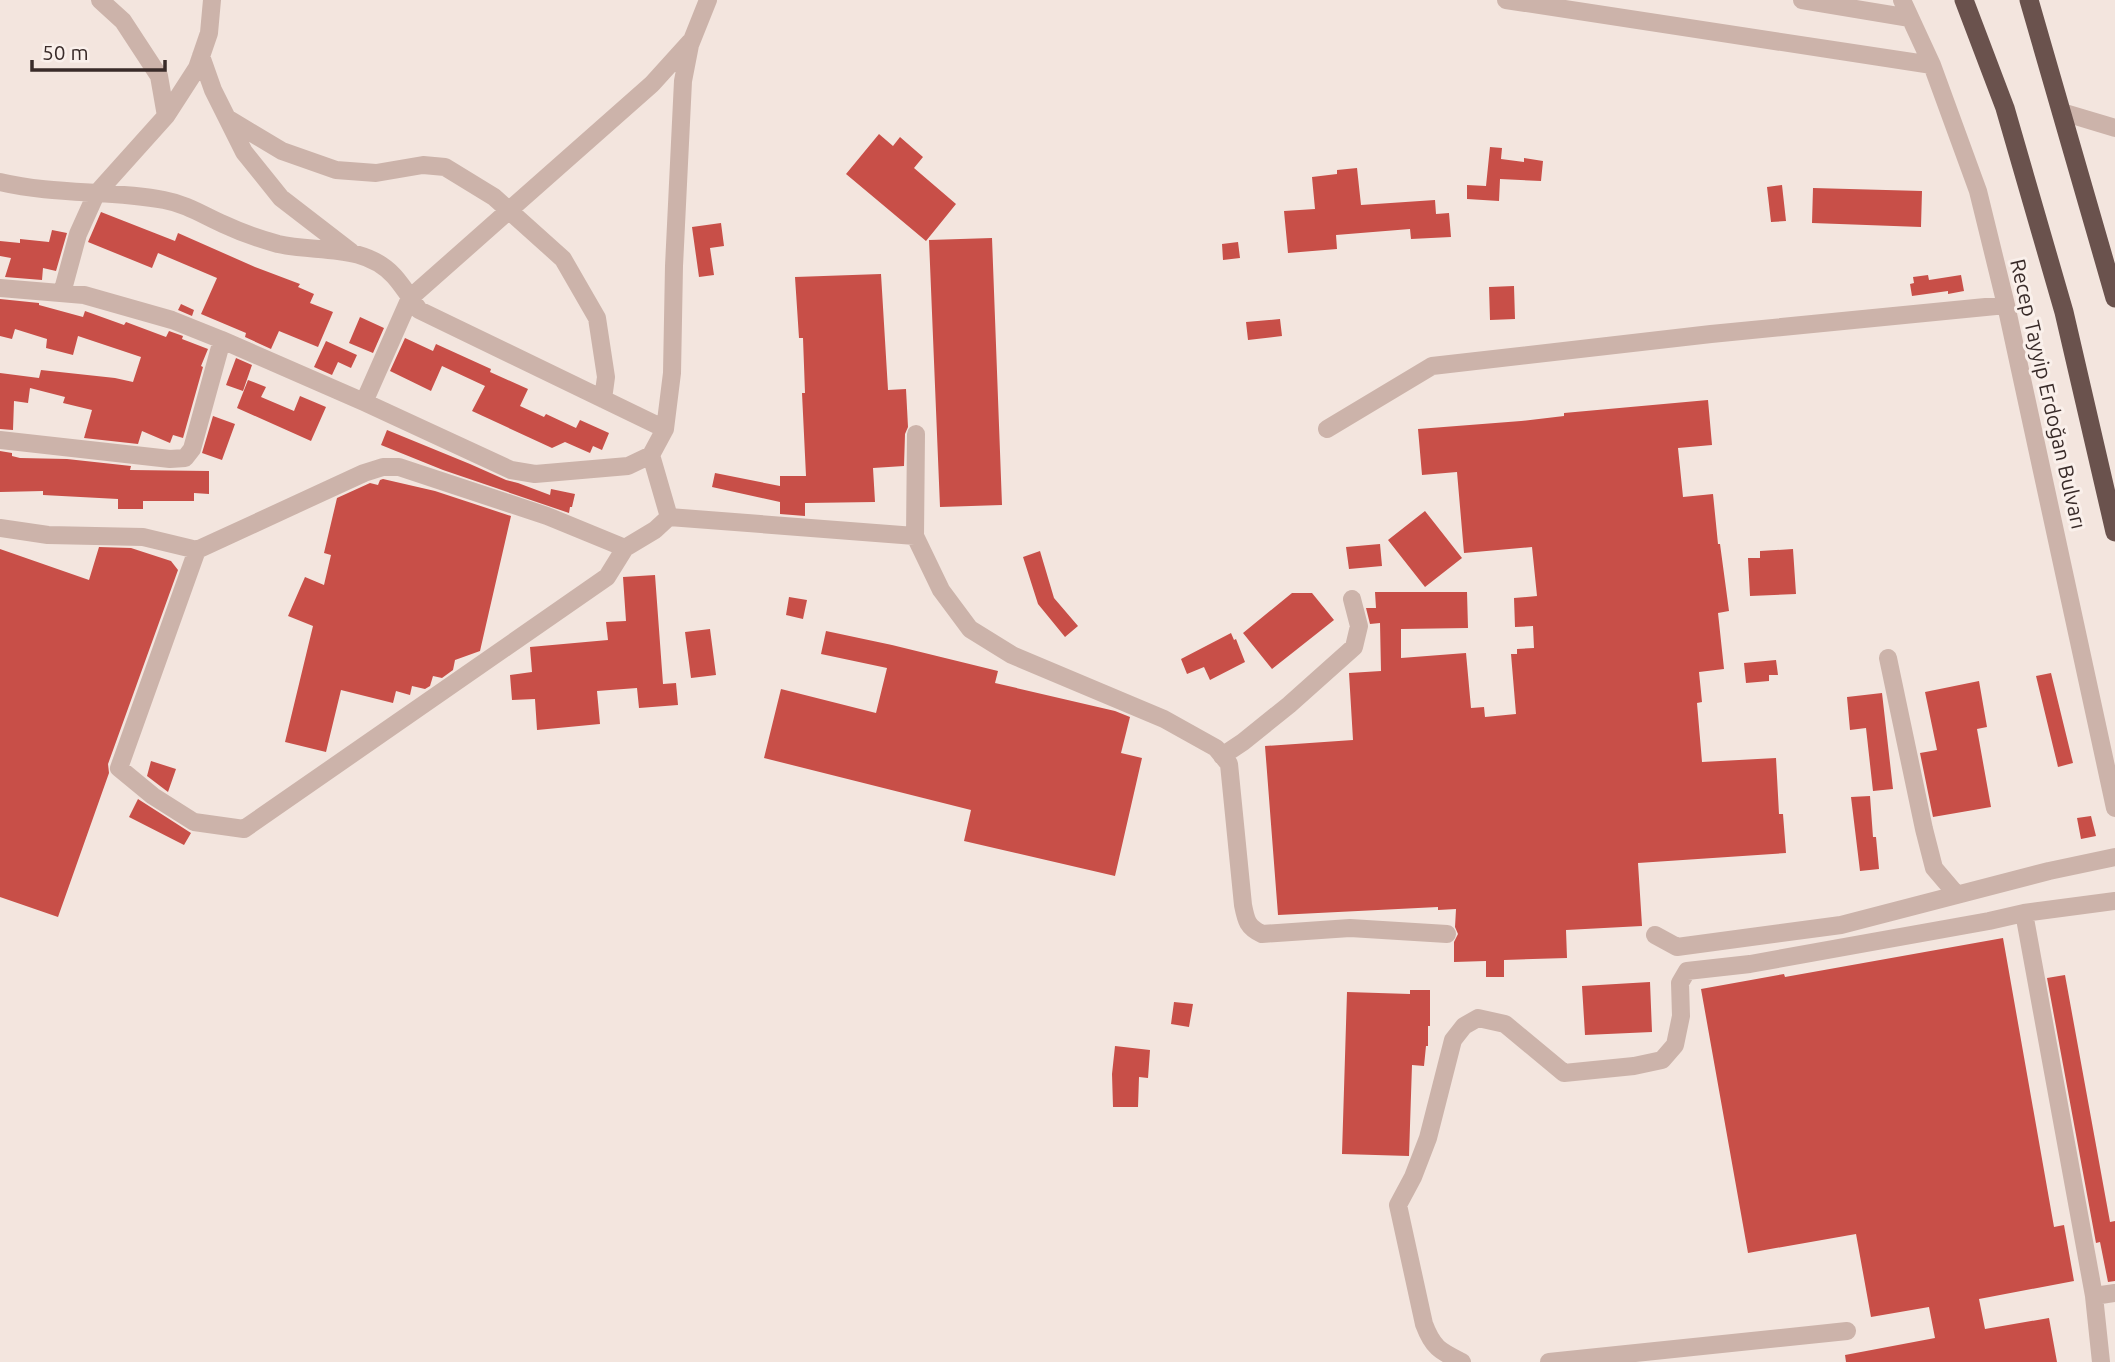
<svg xmlns="http://www.w3.org/2000/svg" width="2115" height="1362" viewBox="0 0 2115 1362" font-family="Ubuntu,sans-serif">
<style>
.building{fill:#c84f48}
.lines{fill:none;stroke-linecap:round;stroke-linejoin:round}
.minor{stroke:#ccb3aa;stroke-width:18}
.trunk{stroke:#6a524d;stroke-width:19}
.labels{text-anchor:middle;stroke-width:6;stroke-linejoin:round;paint-order:stroke}
.street-label{font-size:21px;fill:#392b29;stroke:#faf0eb}
</style>
<rect width="100%" height="100%" fill="#f3e5de"/>
<!-- building -->
<path class="building" d="M 879,134 L 893,146 L 900,137 L 923,157 L 914,168 L 956,204 L 926,241 L 846,174 Z
M 1490,147 L 1502,148 L 1501,159 L 1524,162 L 1524,158 L 1543,161 L 1541,181 L 1500,179 L 1499,201 L 1467,199 L 1467,185 L 1486,186 Z
M 1357,168 L 1361,205 L 1435,200 L 1436,214 L 1449,213 L 1451,237 L 1411,239 L 1410,229 L 1336,235 L 1337,249 L 1288,253 L 1284,211 L 1315,209 L 1312,177 L 1337,174 L 1337,170 Z
M 1782,185 L 1786,221 L 1771,222 L 1767,187 Z
M 1813,188 L 1922,191 L 1921,227 L 1812,223 Z
M 101,212 L 175,241 L 178,233 L 255,267 L 300,284 L 298,287 L 314,294 L 310,303 L 333,312 L 318,347 L 279,331 L 271,349 L 245,337 L 246,333 L 201,314 L 217,278 L 158,253 L 152,268 L 88,242 Z
M 721,223 L 724,246 L 710,248 L 714,275 L 699,277 L 692,227 Z
M 52,230 L 67,233 L 56,271 L 43,268 L 42,280 L 5,277 L 11,258 L 0,256 L 0,241 L 20,243 L 20,239 L 49,242 Z
M 992,238 L 1002,505 L 940,507 L 929,240 Z
M 1238,242 L 1240,258 L 1223,260 L 1222,244 Z
M 881,274 L 888,390 L 906,389 L 908,427 L 905,434 L 904,466 L 873,468 L 875,502 L 805,503 L 805,516 L 780,514 L 780,502 L 712,487 L 715,473 L 780,486 L 780,476 L 806,476 L 802,393 L 805,393 L 803,338 L 799,338 L 795,277 Z
M 1928,275 L 1929,280 L 1961,275 L 1964,291 L 1948,294 L 1948,291 L 1912,296 L 1910,284 L 1914,283 L 1913,277 Z
M 1514,286 L 1515,319 L 1490,320 L 1489,287 Z
M 0,299 L 39,303 L 39,305 L 83,317 L 85,311 L 124,325 L 126,322 L 166,337 L 169,331 L 183,336 L 182,339 L 208,349 L 201,366 L 203,367 L 183,438 L 173,435 L 170,443 L 142,431 L 138,444 L 84,438 L 92,410 L 63,403 L 65,397 L 30,388 L 28,403 L 14,401 L 13,430 L 0,429 L 0,373 L 39,378 L 41,370 L 115,378 L 133,382 L 141,357 L 78,336 L 73,355 L 46,348 L 47,339 L 15,329 L 12,339 L 0,336 Z
M 181,304 L 194,310 L 192,316 L 178,310 Z
M 360,317 L 384,328 L 373,353 L 349,343 Z
M 1280,319 L 1282,336 L 1248,340 L 1246,322 Z
M 405,338 L 433,351 L 436,344 L 491,369 L 490,372 L 528,389 L 520,406 L 544,417 L 546,414 L 576,428 L 580,420 L 609,433 L 602,450 L 593,446 L 590,453 L 565,442 L 552,448 L 472,411 L 485,386 L 442,366 L 431,391 L 390,371 Z
M 326,341 L 357,355 L 351,368 L 338,362 L 332,375 L 314,367 Z
M 236,358 L 252,365 L 243,391 L 226,385 Z
M 248,380 L 266,387 L 261,397 L 294,411 L 300,396 L 326,407 L 311,441 L 237,408 Z
M 1708,400 L 1712,445 L 1678,448 L 1683,497 L 1713,494 L 1718,544 L 1720,544 L 1729,611 L 1718,613 L 1724,669 L 1699,672 L 1702,702 L 1697,703 L 1702,762 L 1776,758 L 1779,814 L 1783,814 L 1786,853 L 1638,863 L 1642,926 L 1566,930 L 1567,958 L 1504,960 L 1504,977 L 1486,977 L 1486,961 L 1454,962 L 1454,942 L 1458,934 L 1455,927 L 1456,909 L 1438,910 L 1438,907 L 1278,915 L 1265,746 L 1353,740 L 1349,673 L 1381,671 L 1380,623 L 1370,624 L 1366,608 L 1376,608 L 1375,592 L 1467,592 L 1468,628 L 1401,629 L 1401,658 L 1466,653 L 1471,708 L 1484,707 L 1485,717 L 1516,714 L 1511,654 L 1517,654 L 1517,649 L 1534,648 L 1533,626 L 1515,627 L 1514,598 L 1537,596 L 1532,547 L 1464,553 L 1457,472 L 1422,475 L 1418,429 L 1521,421 L 1564,416 L 1564,413 Z
M 213,416 L 235,424 L 222,460 L 202,453 Z
M 387,430 L 470,464 L 506,480 L 518,483 L 550,495 L 551,489 L 575,494 L 572,507 L 570,507 L 569,513 L 443,470 L 381,445 Z
M 0,451 L 12,453 L 12,456 L 20,458 L 67,459 L 131,466 L 130,470 L 209,471 L 209,494 L 194,493 L 194,501 L 143,501 L 143,509 L 118,509 L 118,499 L 43,495 L 43,491 L 0,492 Z
M 383,479 L 435,491 L 511,516 L 480,651 L 455,660 L 453,670 L 442,678 L 433,676 L 430,686 L 425,689 L 412,686 L 410,695 L 396,691 L 393,703 L 341,690 L 326,752 L 285,742 L 313,626 L 288,616 L 305,577 L 324,585 L 331,555 L 324,553 L 337,498 L 370,483 L 378,485 L 380,480 Z
M 1425,511 L 1462,558 L 1425,587 L 1388,540 Z
M 1380,544 L 1382,566 L 1349,569 L 1346,547 Z
M 99,547 L 131,548 L 171,561 L 178,570 L 108,764 L 109,773 L 58,917 L 0,897 L 0,549 L 89,580 Z
M 1793,549 L 1796,594 L 1750,596 L 1748,558 L 1760,558 L 1760,551 Z
M 1040,551 L 1054,598 L 1078,626 L 1065,637 L 1038,604 L 1023,557 Z
M 655,575 L 663,684 L 676,683 L 678,705 L 639,708 L 637,688 L 597,691 L 600,724 L 537,730 L 535,699 L 512,700 L 510,675 L 532,672 L 530,647 L 608,640 L 606,622 L 626,621 L 623,577 Z
M 1292,593 L 1312,593 L 1334,620 L 1272,669 L 1243,633 Z
M 789,597 L 807,600 L 803,619 L 786,615 Z
M 710,629 L 716,675 L 691,678 L 685,632 Z
M 826,631 L 892,645 L 998,671 L 995,683 L 1115,711 L 1130,717 L 1121,753 L 1142,758 L 1115,876 L 964,841 L 971,810 L 764,758 L 781,689 L 876,713 L 887,668 L 821,654 Z
M 1231,633 L 1234,640 L 1236,639 L 1245,662 L 1210,680 L 1204,667 L 1187,674 L 1181,659 Z
M 1776,660 L 1778,675 L 1769,675 L 1769,681 L 1746,683 L 1744,663 Z
M 2051,673 L 2073,763 L 2058,767 L 2036,676 Z
M 1979,681 L 1987,727 L 1977,729 L 1991,807 L 1933,817 L 1920,753 L 1937,750 L 1925,692 Z
M 1882,693 L 1893,789 L 1873,791 L 1866,728 L 1850,730 L 1847,697 Z
M 151,761 L 176,769 L 168,792 L 147,776 Z
M 1870,796 L 1873,837 L 1876,837 L 1879,869 L 1860,871 L 1851,797 Z
M 138,799 L 191,833 L 184,845 L 129,817 Z
M 2091,816 L 2096,836 L 2081,839 L 2077,818 Z
M 2003,938 L 2054,1227 L 2064,1225 L 2074,1281 L 1979,1299 L 1985,1329 L 2049,1318 L 2057,1362 L 1846,1362 L 1845,1355 L 1935,1338 L 1929,1307 L 1871,1317 L 1856,1234 L 1748,1253 L 1701,989 L 1784,974 L 1785,977 Z
M 2065,975 L 2110,1222 L 2115,1221 L 2115,1281 L 2108,1282 L 2100,1242 L 2096,1243 L 2047,978 Z
M 1650,982 L 1652,1032 L 1585,1035 L 1582,986 Z
M 1410,990 L 1430,990 L 1430,1026 L 1428,1026 L 1428,1046 L 1426,1046 L 1424,1066 L 1412,1065 L 1409,1156 L 1342,1154 L 1347,992 L 1410,994 Z
M 1174,1002 L 1193,1004 L 1189,1027 L 1171,1024 Z
M 1115,1046 L 1150,1050 L 1148,1078 L 1139,1077 L 1138,1107 L 1113,1107 L 1112,1074 Z"/>
<g class="lines">
<!-- minor -->
<path class="minor" d="M 100,0 L 123,21 L 159,76 L 166,116
M 1506,0 L 1932,65
M 1802,0 L 1910,18
M 1902,0 L 1932,65 L 1978,191 L 2006,305 L 2115,808
M 201,56 L 213,90 L 244,152 L 281,198 L 351,252
M 2062,112 L 2115,128
M 227,118 L 282,151 L 336,170 L 376,173 L 423,165 L 445,167 L 494,197 L 563,259 L 597,318 L 606,377 L 603,399
M 0,182 C 54,195 110,190 164,200 C 186,204 203,215 223,224 C 240,232 260,239 278,244 C 317,253 364,243 394,276 C 403,286 411,299 419,310 L 665,429
M 0,288 L 84,295 L 172,320 L 222,340 L 364,402 L 511,470 L 535,474 L 628,466 L 651,455 L 665,429 L 672,373 L 674,266 L 683,81 L 690,45 L 708,0
M 62,293 L 78,234 L 96,194 L 166,116 L 197,68 L 209,33 L 212,0
M 364,402 L 410,298 L 652,84 L 690,42
M 1327,429 L 1432,366 L 1711,334 L 2006,305
M 0,440 L 170,459 L 185,458 L 192,449 L 222,340
M 651,455 L 669,517 L 915,536 L 941,590 L 970,629 L 1012,655 L 1164,719 L 1216,748 L 1229,764 L 1243,905 C 1246,920 1247,927 1262,934 L 1350,928 L 1447,934
M 0,528 L 48,535 L 143,537 L 197,550 L 364,473 L 383,467 L 399,467 L 547,516 L 625,548 L 655,530 L 669,517
M 915,536 L 916,434
M 197,550 L 119,768 L 153,796 L 194,822 L 244,829 L 607,577 L 625,548
M 1888,658 L 1924,829 L 1934,868 L 1957,895
M 1222,756 L 1243,742 L 1289,705 L 1354,647 L 1359,626 L 1352,599
M 2024,913 L 2094,1296 L 2101,1362
M 1655,935 L 1677,947 L 1841,925 L 2049,871 L 2115,857
M 2094,1296 L 2115,1293
M 1462,1362 C 1440,1351 1433,1348 1424,1324 L 1398,1205 L 1413,1177 L 1428,1138 L 1453,1040 L 1464,1026 L 1478,1018 L 1505,1024 L 1564,1073 L 1634,1066 L 1662,1060 L 1675,1045 L 1681,1016 L 1680,983 L 1687,971 L 1750,964 L 1989,921 L 2024,913 L 2115,901
M 1549,1362 L 1847,1331"/>
<!-- trunk -->
<path class="trunk" d="M 1964,0 L 2005,108 L 2064,312 L 2115,532
M 2029,0 L 2115,298"/>
</g>
<g class="labels">
<!-- street labels -->
<g class="street-label">
<text transform="translate(2048 394) rotate(77)" y="7">Recep Tayyip Erdoğan Bulvarı</text>
</g>
</g>
<!-- scale -->
<path d="M32 60v10h133v-10" fill="none" stroke="#392b29" stroke-width="3.5"/>
<text x="42" y="60" font-size="21" fill="#392b29" stroke="#faf0eb" stroke-width="5" paint-order="stroke">50 m</text>
</svg>
